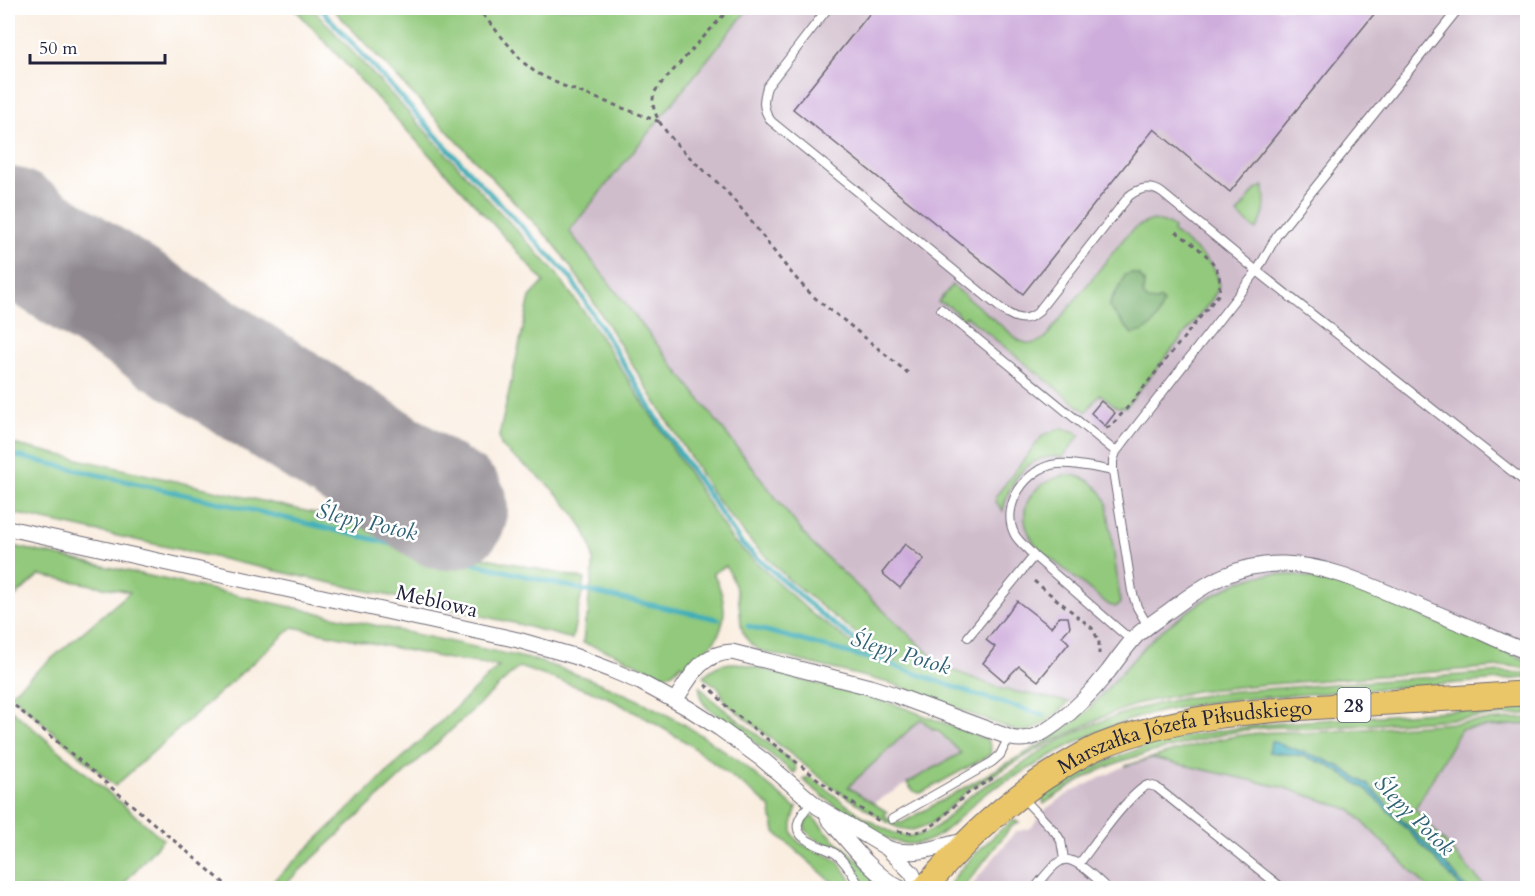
<svg xmlns="http://www.w3.org/2000/svg" width="1535" height="896" viewBox="0 0 1535 896" font-family="Cardo,serif">
<style>
.industrial{fill:#d0bdcc}
.green{fill:#92c97b;stroke:#5a765b;stroke-width:1.5;fill-rule:evenodd}
.forest{fill:#75ad6b;stroke:#4c6853;stroke-width:1.5}
.water{fill:#3dadb8;stroke:#30687a;stroke-width:1.5}
.lines{fill:none;stroke-linecap:round;stroke-linejoin:round}
.stream{stroke:#3dadb8;stroke-width:5}
.runway{stroke:#8e888e;stroke-width:122}
.building{fill:#ceacdb}
.service-casing{stroke:#6e6975;stroke-width:10}
.minor-casing{stroke:#6e6975;stroke-width:17}
.primary-casing{stroke:#6e6975;stroke-width:26}
.path{stroke:#6e6975;stroke-width:3;stroke-dasharray:4.5 4.5;stroke-linecap:butt}
.service{stroke:#fff;stroke-width:8}
.minor{stroke:#fff;stroke-width:15}
.primary{stroke:#ebc669;stroke-width:24}
.labels{text-anchor:middle;stroke-width:5;stroke-linejoin:round;paint-order:stroke}
.shield{fill:#fff;stroke:#646476;stroke-width:1.5}
.shield-label{font-size:20px;font-weight:bold;fill:#22223b}
.street-label{font-size:21px;fill:#22223b;stroke:#fff}
.water-label{font-size:22px;font-style:italic;fill:#2e6173;stroke:#fff}
</style>
<rect width="100%" height="100%" fill="#fff"/>
<filter id="ink" filterUnits="userSpaceOnUse"><feTurbulence type="fractalNoise" baseFrequency=".0167" numOctaves="2"/><feDisplacementMap in="SourceGraphic" scale="12" xChannelSelector="R" yChannelSelector="G"/><feConvolveMatrix kernelMatrix="1 2 1 2 8 2 1 2 1" color-interpolation-filters="sRGB"/></filter>
<filter id="wash" filterUnits="userSpaceOnUse"><feTurbulence type="fractalNoise" baseFrequency=".008" numOctaves="4" result="noise"/><feDisplacementMap in="SourceGraphic" scale="24" xChannelSelector="R" yChannelSelector="G"/><feGaussianBlur stdDeviation="1.35" result="paint"/><feColorMatrix in="noise" values="0 0 0 0 0 0 0 0 0 0 0 0 0 0 0 0 0 1.4 0 .05"/><feComposite in="paint" operator="in"/></filter>
<g filter="url(#wash)">
<rect width="100%" height="100%" fill="#faeee1"/>
<!-- industrial -->
<path class="industrial" d="M 749,8 L 1527,8 L 1527,662 L 1259,676 L 1093,707 L 1002,689 L 944,667 L 811,543 L 569,231 Z
M 921,719 L 961,753 L 873,803 L 847,787 Z
M 1527,724 L 1527,888 L 1486,888 L 1415,809 L 1461,729 Z
M 1151,758 L 1285,788 L 1351,810 L 1428,888 L 969,888 L 1015,832 L 1031,828 L 1047,808 L 1071,792 L 1125,766 Z"/>
<!-- green -->
<path class="green" d="M 294,8 L 312,8 L 556,273 L 587,316 L 732,540 L 811,613 L 866,653 L 897,661 L 877,649 L 833,616 L 788,579 L 751,542 L 716,499 L 579,279 L 554,244 L 332,8 L 749,8 L 569,231 L 811,543 L 944,667 L 1002,689 L 1069,702 C 1059,712 1042,727 1029,731 C 1023,733 1016,730 1010,729 L 893,684 L 761,651 C 735,636 743,622 738,597 C 736,586 731,575 726,566 L 713,573 C 726,597 730,624 711,645 C 703,654 693,659 686,668 L 681,664 C 675,672 671,676 661,675 L 611,652 L 583,643 L 585,622 L 589,613 L 588,611 C 588,594 594,577 593,561 C 592,526 555,489 529,469 C 522,463 505,452 501,445 C 500,442 500,439 499,436 L 530,297 L 544,282 L 493,224 Z
M 1264,186 C 1265,205 1267,213 1256,230 L 1237,214 L 1256,189 Z
M 1152,220 L 1168,224 L 1174,228 L 1173,232 C 1188,245 1224,265 1218,289 C 1216,293 1213,297 1211,301 L 1126,407 L 1117,407 L 1100,394 L 1086,412 L 966,316 L 963,320 C 955,312 950,304 938,302 L 952,285 L 1020,341 C 1030,345 1036,344 1045,338 L 1126,236 L 1138,226 ZM 1144,282 L 1143,295 L 1148,300 L 1156,302 L 1132,334 L 1109,307 L 1112,297 L 1121,286 Z
M 1060,428 L 1073,431 L 1080,435 L 1063,457 C 1028,453 1009,480 1003,511 L 996,502 L 996,496 L 1043,435 Z
M 8,443 L 402,533 L 417,543 L 585,579 L 572,639 L 518,624 L 8,512 Z
M 1067,475 C 1085,475 1101,486 1107,504 L 1120,598 L 1120,603 L 1116,607 L 1109,605 L 1039,549 C 1011,516 1026,483 1067,475 Z
M 8,545 L 534,660 C 603,681 669,710 727,753 C 751,770 773,789 795,808 L 797,807 C 795,812 793,819 792,825 C 789,849 824,849 837,861 C 845,868 850,879 856,888 L 850,888 L 849,887 L 847,888 L 839,888 L 775,832 L 770,807 L 752,792 L 686,742 L 649,720 L 605,696 L 519,667 L 281,888 L 266,888 L 499,666 L 449,659 L 293,627 L 115,786 L 10,694 L 130,592 L 39,575 L 8,603 Z
M 1271,574 L 1297,575 L 1349,588 L 1382,599 L 1528,661 L 1527,669 L 1510,666 L 1500,667 L 1259,685 L 1196,691 L 1141,703 L 1105,716 L 1047,744 L 969,789 L 931,824 L 913,830 L 902,829 L 892,825 L 836,790 L 726,703 L 719,688 L 703,677 C 714,665 727,661 743,664 L 897,705 L 988,740 L 991,748 L 990,755 L 921,793 C 913,793 911,789 907,783 L 961,753 L 938,731 L 931,728 L 921,719 L 848,787 L 887,812 L 884,815 L 892,821 L 902,823 L 1045,742 L 1073,723 L 1091,707 L 1145,646 L 1161,631 L 1201,602 L 1238,582 L 1254,577 Z
M 1501,672 L 1527,673 L 1527,678 L 1229,700 C 1195,705 1160,710 1126,721 C 1102,729 1078,741 1056,753 C 1046,758 1038,764 1028,769 C 1014,778 998,785 985,794 C 961,812 944,843 911,844 C 881,845 826,799 803,780 L 805,778 L 811,777 C 833,794 884,838 912,836 C 939,834 951,810 971,795 C 984,785 1000,778 1014,770 C 1024,763 1034,756 1044,749 C 1074,732 1108,717 1141,708 C 1172,699 1204,695 1235,691 Z
M 700,687 L 715,702 L 795,764 L 796,771 L 794,773 L 742,732 L 710,710 C 702,703 699,697 700,687 Z
M 1527,705 L 1527,714 L 1306,729 C 1265,723 1226,733 1188,743 C 1167,749 1145,753 1125,760 C 1096,770 1069,786 1044,804 L 1042,798 L 1046,794 C 1070,780 1094,766 1120,756 C 1167,737 1218,730 1268,724 Z
M 8,707 L 163,839 L 120,888 L 8,888 Z
M 1527,718 L 1527,724 L 1461,729 L 1415,809 L 1486,888 L 1466,888 L 1442,860 L 1368,785 L 1340,767 L 1321,758 L 1271,742 L 1269,752 L 1303,756 L 1328,765 L 1366,789 L 1404,826 L 1462,888 L 1428,888 L 1351,810 L 1285,788 L 1152,758 L 1125,766 C 1181,749 1245,726 1304,733 Z
M 811,815 C 818,823 826,831 834,839 C 851,854 869,866 876,888 L 866,888 C 859,877 852,862 841,853 C 829,842 809,842 804,825 Z
M 1013,820 L 1019,822 L 1011,827 L 963,888 L 948,888 C 955,871 997,832 1013,820 Z"/>
<!-- forest -->
<path class="forest" d="M 1131,273 L 1140,276 L 1144,282 L 1143,295 L 1148,300 L 1156,301 L 1160,299 L 1163,303 C 1157,322 1152,331 1132,334 L 1109,307 C 1113,295 1121,287 1125,275 Z"/>
<!-- water -->
<path class="water" d="M 1271,741 L 1321,758 L 1340,767 L 1368,785 L 1442,860 L 1466,888 L 1462,888 L 1404,826 L 1366,789 L 1328,765 L 1303,756 L 1269,752 Z"/>
<g class="lines">
<!-- stream -->
<path class="stream" d="M 320,8 L 462,164 L 570,277 L 665,431 L 741,543 L 823,616 L 886,663
M 8,454 L 260,512 L 600,594 L 718,619
M 748,626 L 886,663 L 974,694 L 1043,715"/>
<!-- runway -->
<path class="runway" d="M 8,228 L 447,509"/>
</g>
<g id="blocks">
<!-- building -->
<path class="building" d="M 874,8 L 1379,8 L 1230,192 L 1154,129 L 1023,294 L 793,109 Z
M 1101,401 L 1115,413 L 1105,426 L 1091,413 Z
M 905,544 L 924,559 L 900,588 L 882,573 Z
M 1017,601 L 1051,627 L 1059,617 L 1068,617 L 1070,627 L 1062,636 L 1069,643 L 1038,681 L 1019,666 L 1004,681 L 983,663 L 995,647 L 986,640 Z"/>
</g>
</g>
<g filter="url(#ink)">
<use href="#blocks" fill-opacity="0" stroke="#6e6975" stroke-width="1.5"/>
<g class="lines">
<defs>
<path id="service" d="M 828,8 L 767,87 C 763,101 762,108 771,121 L 1004,311 C 1016,319 1025,322 1037,313 L 1129,196 C 1139,188 1151,185 1162,193 L 1257,271 L 1528,484
M 941,309 L 1116,452 L 1113,461 L 1113,471 L 1132,591 L 1137,607 L 1148,626
M 1116,452 L 1257,271 L 1277,235 L 1459,8
M 1113,471 C 1097,468 1072,462 1057,464 C 1027,467 999,506 1015,535 C 1019,542 1028,549 1034,556 L 1132,641
M 968,637 L 1034,556
M 1023,798 L 1056,833 L 1061,841 L 1064,859
M 812,802 C 799,816 788,831 811,842 C 819,847 829,849 836,854 C 847,863 854,877 861,888
M 892,819 L 992,762 L 1000,755 L 1009,737
M 1079,864 C 1093,846 1130,792 1148,785 L 1156,787 L 1282,888
M 1035,888 C 1041,881 1052,865 1061,861 C 1074,854 1097,880 1107,888"/>
<path id="minor" d="M 8,528 L 518,640 L 574,656 L 611,670 L 640,682 L 688,708 L 719,728 L 763,760 L 818,807 L 887,848 C 912,858 941,846 967,840
M 675,701 C 690,677 701,653 732,652 L 870,687 L 895,695 L 1011,738 C 1030,742 1042,734 1057,723 C 1076,709 1093,691 1108,672 C 1117,660 1126,647 1136,636 C 1146,627 1158,619 1169,611 C 1206,583 1236,563 1284,564 C 1323,565 1358,580 1393,595 C 1422,607 1452,620 1481,632 C 1496,639 1512,646 1528,652
M 828,818 C 846,839 875,877 900,888
M 888,849 L 912,873 L 919,888"/>
<g id="primary">
<path id="s1" d="M 925,888 C 964,841 1007,800 1060,768 C 1073,760 1086,752 1100,746 C 1173,716 1254,711 1332,706 C 1397,702 1462,698 1528,693"/>
</g>
</defs>
<!-- service casing -->
<use href="#service" class="service-casing"/>
<!-- minor casing -->
<use href="#minor" class="minor-casing"/>
<!-- primary casing -->
<use href="#primary" class="primary-casing"/>
<!-- path -->
<path class="path" d="M 477,8 L 524,63 L 535,72 L 561,85 L 660,122
M 730,8 L 659,86 C 657,89 655,91 654,94 C 644,125 706,170 725,190 C 754,221 776,258 806,289 C 816,300 829,309 841,318 C 863,336 886,355 908,373
M 1106,428 L 1111,426 L 1127,408 L 1218,295 C 1228,263 1195,247 1174,230
M 1034,581 L 1092,628 L 1099,641 L 1099,654
M 705,685 L 713,691 L 728,708 L 805,769 L 828,787 L 879,821
M 8,700 L 230,888
M 898,831 C 931,839 943,814 965,796 C 973,789 984,784 993,778"/>
<!-- service -->
<use href="#service" class="service"/>
<!-- minor -->
<use href="#minor" class="minor"/>
<!-- primary -->
<use href="#primary" class="primary"/>
</g>
</g>
<g class="labels">
<!-- shield labels -->
<rect class="shield" x="1337.5" y="688" width="33" height="34" rx="4.5"/>
<g class="shield-label">
<text x="1354" y="712">28</text>
</g>
<!-- street labels -->
<g class="street-label">
<text transform="translate(437 601) rotate(13)" y="7">Meblowa</text>
<text dy="7" stroke="none"><textPath href="#s1" startOffset="312">Marszałka Józefa Piłsudskiego</textPath></text>
</g>
<!-- water labels -->
<g class="water-label">
<text transform="translate(367 521) rotate(13)" y="8">Ślepy Potok</text>
<text transform="translate(901 652) rotate(17)" y="8">Ślepy Potok</text>
<text transform="translate(1415 815) rotate(45)" y="8">Ślepy Potok</text>
</g>
</g>
<!-- margin -->
<rect width="1535" height="896" fill="none" stroke="#fff" stroke-width="30"/>
<!-- scale -->
<path d="M30 54v9h135v-9" fill="none" stroke="#22223b" stroke-width="3"/>
<text x="39" y="54" font-size="18" fill="#22223b" stroke="#ffffff" stroke-width="4.5" paint-order="stroke">50 m</text>
</svg>
